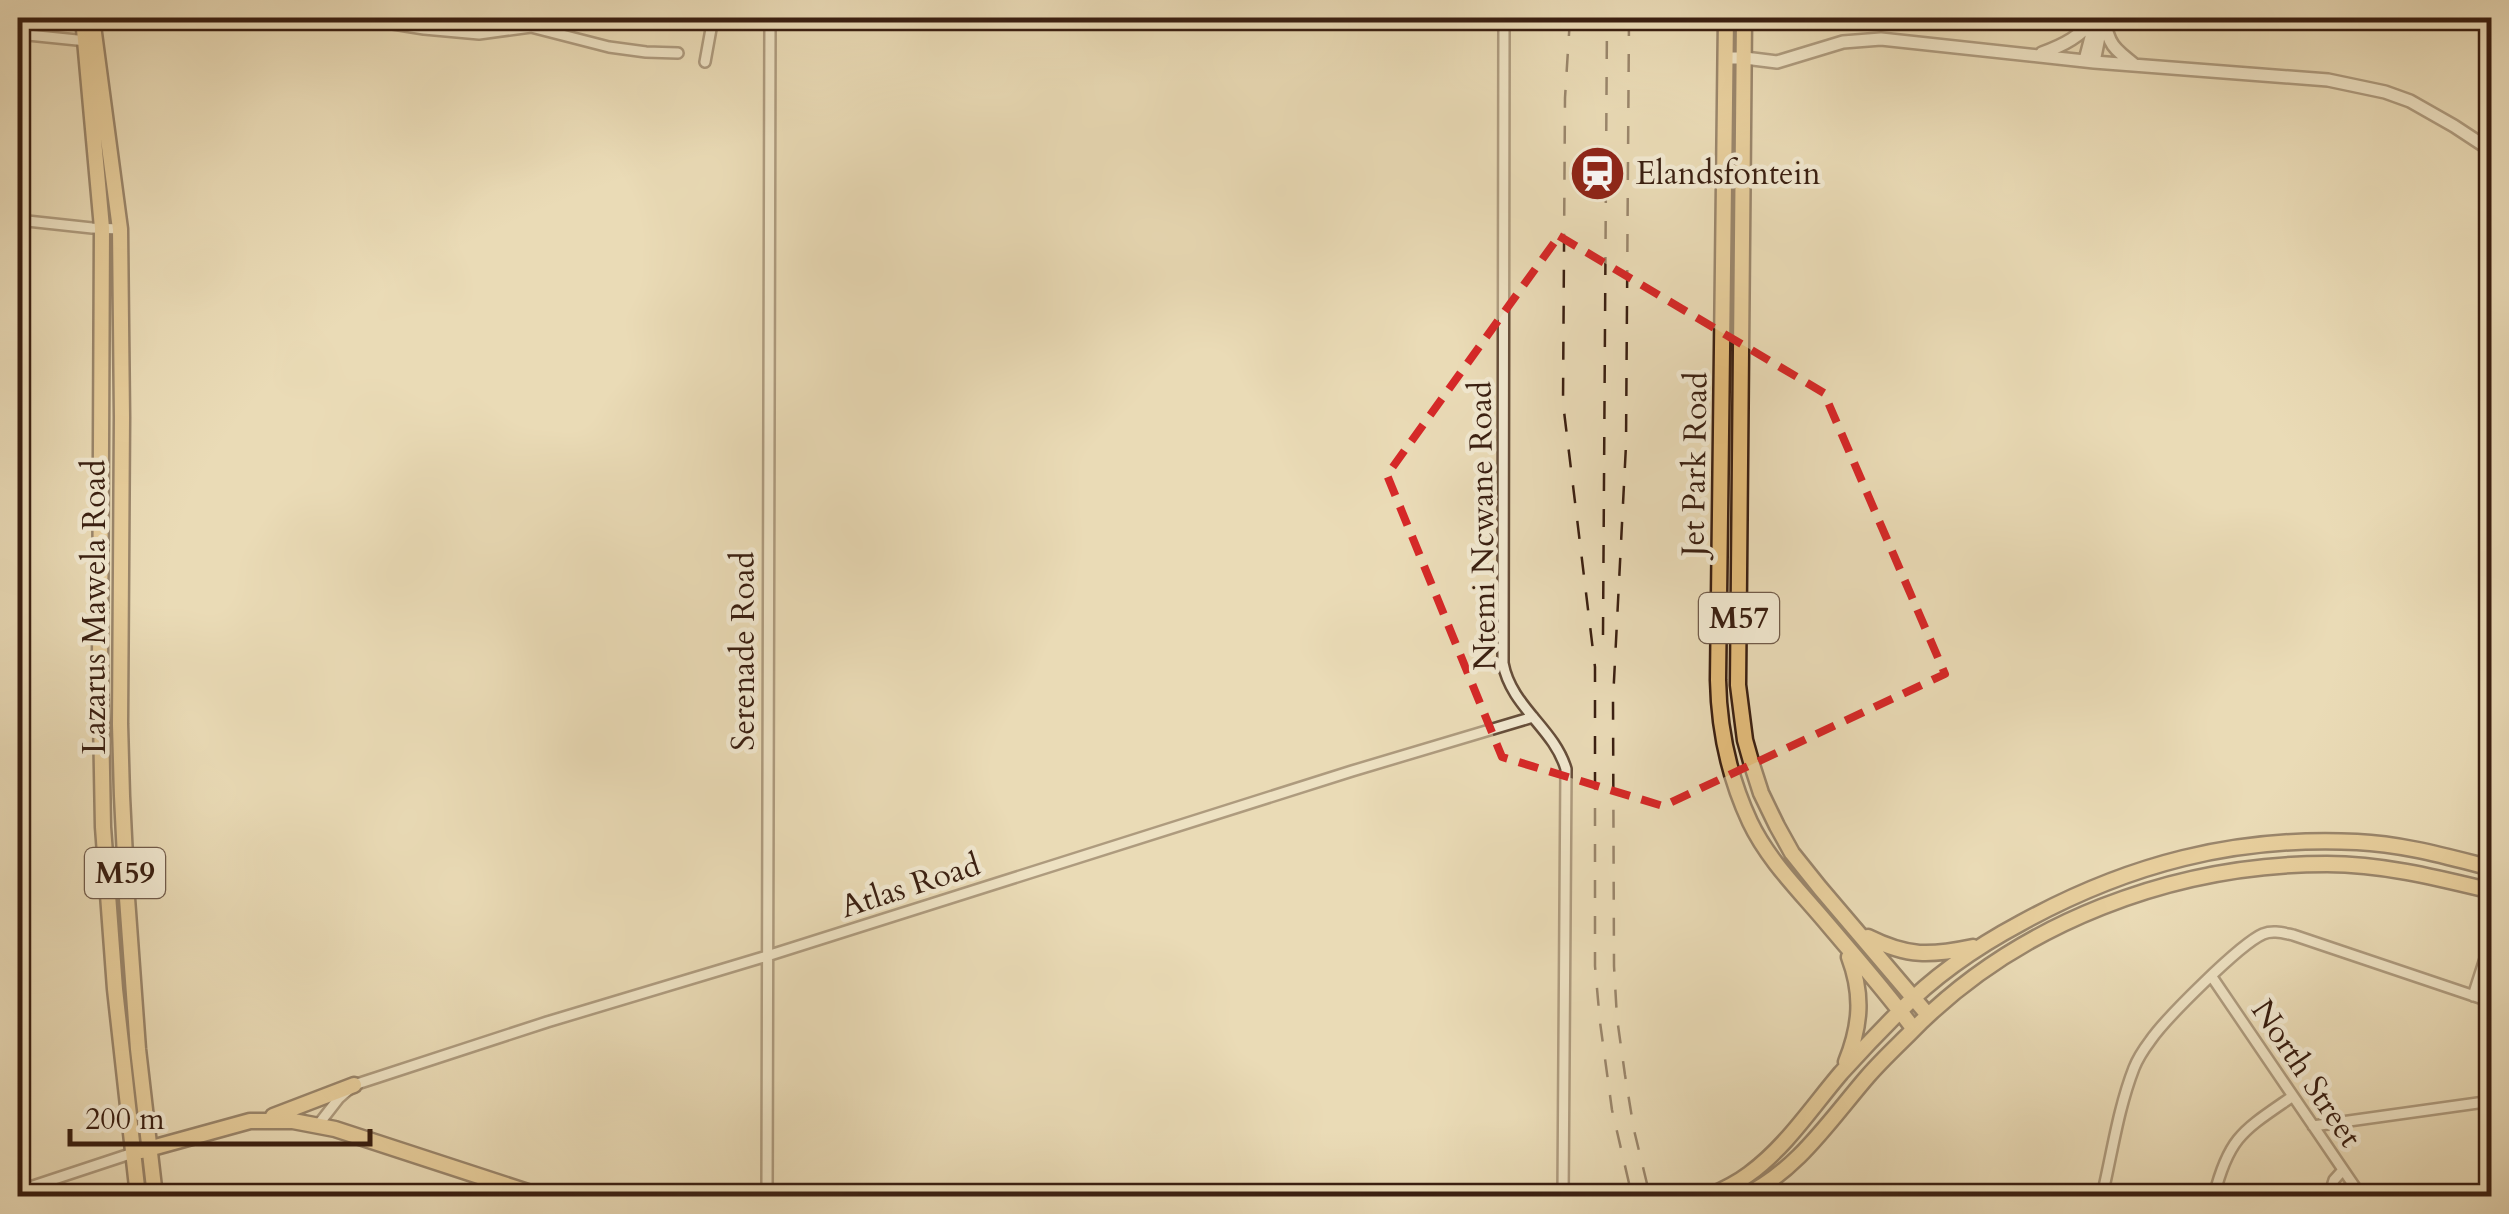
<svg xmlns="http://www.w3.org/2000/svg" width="2509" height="1214" viewBox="0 0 2509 1214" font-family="Cardo,serif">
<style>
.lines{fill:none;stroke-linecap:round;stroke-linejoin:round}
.minor-casing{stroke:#664e3a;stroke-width:14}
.tertiary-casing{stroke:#664e3a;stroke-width:16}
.primary-casing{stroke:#3a1f11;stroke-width:19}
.minor{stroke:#f1e8d0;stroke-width:9}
.tertiary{stroke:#f1e8d0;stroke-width:11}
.primary{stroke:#e5be7c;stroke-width:14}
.rail{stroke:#3a1f11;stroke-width:2.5;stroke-dasharray:18 18;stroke-linecap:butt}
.marked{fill:none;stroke:#d62828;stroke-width:8;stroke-dasharray:20 12;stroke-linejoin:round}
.labels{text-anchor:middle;stroke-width:9;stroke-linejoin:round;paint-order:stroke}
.shield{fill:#f1e8d0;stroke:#715b4a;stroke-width:2.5}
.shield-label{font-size:30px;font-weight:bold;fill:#3a1f11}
.poi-label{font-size:32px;fill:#3a1f11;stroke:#f1e8d0;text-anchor:start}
.street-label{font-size:32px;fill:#3a1f11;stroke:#f1e8d0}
</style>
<rect width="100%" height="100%" fill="#eadbb7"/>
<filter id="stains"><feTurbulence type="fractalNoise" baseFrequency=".002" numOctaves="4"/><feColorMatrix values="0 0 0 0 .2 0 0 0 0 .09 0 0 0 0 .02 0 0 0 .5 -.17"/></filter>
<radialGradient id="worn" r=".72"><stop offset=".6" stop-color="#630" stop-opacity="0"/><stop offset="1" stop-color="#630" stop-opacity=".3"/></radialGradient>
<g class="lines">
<defs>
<path id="minor" d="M 1504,18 L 1503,663 C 1511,707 1554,728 1566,769 L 1563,1196
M 368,20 L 424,29 L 479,34 L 531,27 L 609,47 L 646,52 L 678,53
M 18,34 L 87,41
M 705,62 L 713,18
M 18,220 L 92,228 L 120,229
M 2212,977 L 2361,1196
M 2473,996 L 2492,937
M 318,1125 L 339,1098 L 354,1085 L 547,1022 L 767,956 L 1352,771 L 1533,717
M 2313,1126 L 2492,1101
M 18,1191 L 133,1153
M 767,1196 L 770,18
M 2102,1196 C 2112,1154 2118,1109 2134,1068 C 2138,1058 2144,1049 2150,1041 C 2165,1019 2240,944 2263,934 C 2273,930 2283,933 2293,935 L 2492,1002
M 2214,1196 C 2229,1136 2244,1130 2293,1096
M 2329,1196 L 2334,1180 L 2343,1170"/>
<path id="tertiary" d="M 2104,18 C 2108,44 2114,49 2135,65
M 2042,53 C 2064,45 2081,36 2095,18
M 1726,58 L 1745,58 L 1777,62 L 1843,42 L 1881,39 L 2094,62 L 2328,80 L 2385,92 L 2410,101 L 2454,126 L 2492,151
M 2085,60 L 2094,26
M 2094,62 L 2101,27"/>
<path id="primary" d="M 83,18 L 102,228 L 100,663 L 103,827 L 115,989 L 138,1196
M 92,18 L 120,229 L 122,417 L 120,724 L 122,796 L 127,898 L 138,1049 L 155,1196
M 1726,18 L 1718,680 C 1719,731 1729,777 1750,822 C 1769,862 1802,893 1830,927 C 1858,960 1887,993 1913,1028
M 1744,18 L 1738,685 L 1745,740 L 1752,765 L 1761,793 L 1777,826 L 1792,853 L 1820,888 L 1928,1015
M 1868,937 C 1908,957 1930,956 1973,947
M 1846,1062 C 1861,1025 1863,994 1849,957
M 273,1116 L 354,1085
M 141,1151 L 250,1121 L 293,1121 L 335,1129 L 540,1196
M 1709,1196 C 1723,1190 1737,1183 1749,1174 C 1786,1147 1812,1107 1841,1073 C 1860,1052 1879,1032 1899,1012 C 1935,975 1976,947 2021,923 C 2128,864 2235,836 2357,842 C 2403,844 2448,857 2492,868
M 1744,1196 C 1797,1171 1830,1120 1868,1076 C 1881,1061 1896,1047 1910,1033 C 2018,922 2174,864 2327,864 C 2383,864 2438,878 2492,891"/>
</defs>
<!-- minor casing -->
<use href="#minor" class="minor-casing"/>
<!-- tertiary casing -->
<use href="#tertiary" class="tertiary-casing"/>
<!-- primary casing -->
<use href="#primary" class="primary-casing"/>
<!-- minor -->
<use href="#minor" class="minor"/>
<!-- tertiary -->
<use href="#tertiary" class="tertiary"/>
<!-- primary -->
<use href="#primary" class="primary"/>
<!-- rail -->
<path class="rail" d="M 1570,18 L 1565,98 L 1563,403 L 1595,667 L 1595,966 L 1600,1022 L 1612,1110 L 1632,1196
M 1629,18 L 1626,445 L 1613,700 L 1614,966 L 1617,1018 L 1625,1075 L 1634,1130 L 1650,1196
M 1603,635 L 1607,18"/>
</g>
<!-- marked area -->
<path d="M0 0H2509V1214H0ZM 1559,236 L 1824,393 L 1945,674 L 1663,806 L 1502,757 L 1387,475 Z" fill="#eadbb7" fill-opacity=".55" fill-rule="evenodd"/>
<path class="marked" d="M 1559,236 L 1824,393 L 1945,674 L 1663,806 L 1502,757 L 1387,475 Z"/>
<!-- icons -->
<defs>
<symbol id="station-disc" viewBox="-11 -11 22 22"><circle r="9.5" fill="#8f2418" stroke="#f1e8d0"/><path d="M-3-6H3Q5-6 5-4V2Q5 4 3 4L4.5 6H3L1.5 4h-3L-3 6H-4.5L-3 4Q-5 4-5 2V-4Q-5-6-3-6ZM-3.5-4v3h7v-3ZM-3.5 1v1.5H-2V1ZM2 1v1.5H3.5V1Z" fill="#fff"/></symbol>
</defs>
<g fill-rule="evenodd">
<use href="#station-disc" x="1566" y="142" width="63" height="63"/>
</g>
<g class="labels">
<!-- shield labels -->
<g class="shield">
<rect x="1699" y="593" width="80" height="50" rx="8"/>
<rect x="85" y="848" width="80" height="50" rx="8"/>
</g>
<g class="shield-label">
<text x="1739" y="628">M57</text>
<text x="125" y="883">M59</text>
</g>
<!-- poi labels -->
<g class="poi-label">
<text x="1636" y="184">Elandsfontein</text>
</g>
<!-- street labels -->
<g class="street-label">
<text transform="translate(1694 464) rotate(-89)" y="11">Jet Park Road</text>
<text transform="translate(1482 526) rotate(-91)" y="11">Ntemi Ncwane Road</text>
<text transform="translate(94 607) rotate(-90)" y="11">Lazarus Mawela Road</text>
<text transform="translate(743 651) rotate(-90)" y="11">Serenade Road</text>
<text transform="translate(910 885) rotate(-18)" y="11">Atlas Road</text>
<text transform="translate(2307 1073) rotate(56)" y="11">North Street</text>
</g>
</g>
<!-- margin -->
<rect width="2509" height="1214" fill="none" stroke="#eadbb7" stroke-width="60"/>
<rect x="20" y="20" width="2469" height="1174" fill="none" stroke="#3a1f11" stroke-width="5"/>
<rect x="30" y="30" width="2449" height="1154" fill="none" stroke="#3a1f11" stroke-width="2.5"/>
<!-- scale -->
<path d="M70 1129v15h300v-15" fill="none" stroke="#3a1f11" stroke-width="5"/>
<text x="85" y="1129" font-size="30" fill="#3a1f11" stroke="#f1e8d0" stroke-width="8" paint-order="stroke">200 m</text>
<rect width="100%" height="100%" filter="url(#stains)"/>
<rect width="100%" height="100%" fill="url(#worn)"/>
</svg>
